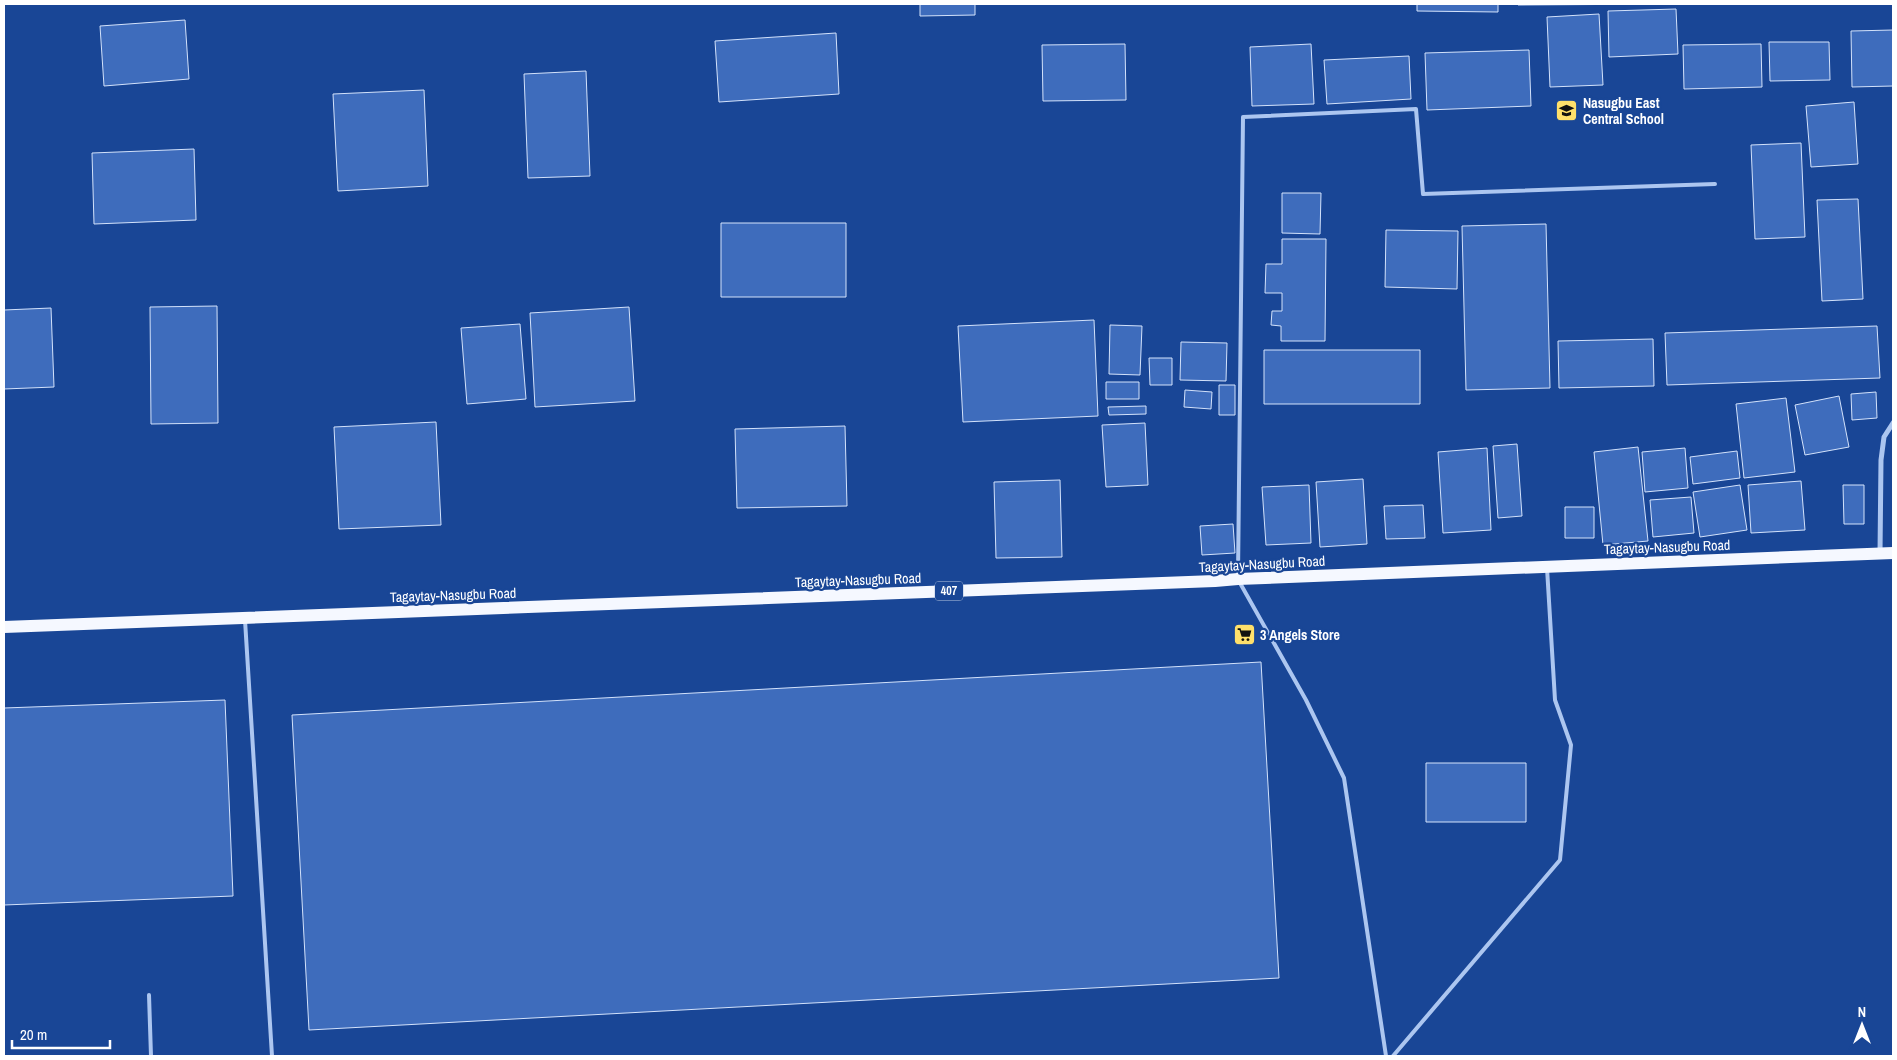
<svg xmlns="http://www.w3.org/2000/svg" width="1897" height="1060" viewBox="0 0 1897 1060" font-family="'Archivo Narrow',sans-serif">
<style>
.building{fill:#3e6cbc;stroke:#d3e2fb}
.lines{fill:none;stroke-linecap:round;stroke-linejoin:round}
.lane{stroke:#acc6f0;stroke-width:4}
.street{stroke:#acc6f0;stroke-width:5}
.primary{stroke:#f5f8ff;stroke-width:12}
.labels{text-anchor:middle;stroke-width:4.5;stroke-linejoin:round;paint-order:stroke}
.shield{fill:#194696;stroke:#bac8e0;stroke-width:1}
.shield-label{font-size:12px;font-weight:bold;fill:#fff}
.poi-label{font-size:14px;font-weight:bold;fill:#fff;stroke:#194696;text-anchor:start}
.street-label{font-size:14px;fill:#fff;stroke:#194696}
</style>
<rect width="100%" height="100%" fill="#194696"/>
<!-- building -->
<path class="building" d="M 920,4 L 975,4 L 975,15 L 920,16 Z
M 1417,4 L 1498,4 L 1498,12 L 1417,11 Z
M 1518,4 L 1677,4 L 1518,5 Z
M 1676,9 L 1678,54 L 1609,57 L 1608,11 Z
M 1599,14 L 1603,85 L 1550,87 L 1547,17 Z
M 185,20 L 189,79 L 104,86 L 100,26 Z
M 1893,30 L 1893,86 L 1852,87 L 1851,31 Z
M 836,33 L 839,94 L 719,102 L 715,41 Z
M 1769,42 L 1829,42 L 1830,80 L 1770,81 Z
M 1125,44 L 1126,100 L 1043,101 L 1042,45 Z
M 1311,44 L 1314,104 L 1252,106 L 1250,47 Z
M 1761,44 L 1762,87 L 1684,89 L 1683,45 Z
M 1529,50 L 1531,106 L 1427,110 L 1425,53 Z
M 1409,56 L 1411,99 L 1327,104 L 1324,60 Z
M 586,71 L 590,176 L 528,178 L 524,74 Z
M 424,90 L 428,186 L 338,191 L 333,94 Z
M 1854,102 L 1858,164 L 1811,167 L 1806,106 Z
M 1801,143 L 1805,237 L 1755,239 L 1751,145 Z
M 194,149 L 196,220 L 94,224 L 92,153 Z
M 1282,193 L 1321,193 L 1320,234 L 1282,233 Z
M 1858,199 L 1863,299 L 1822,301 L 1817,200 Z
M 721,223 L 846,223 L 846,297 L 721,297 Z
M 1546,224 L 1550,388 L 1466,390 L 1462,226 Z
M 1386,230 L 1458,231 L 1457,289 L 1385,287 Z
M 1282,239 L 1326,239 L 1325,341 L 1281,341 L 1281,326 L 1271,325 L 1272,311 L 1282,311 L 1282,293 L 1265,293 L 1266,264 L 1282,264 Z
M 217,306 L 218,423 L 151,424 L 150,307 Z
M 629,307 L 635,401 L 535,407 L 530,313 Z
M 51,308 L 54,387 L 4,389 L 4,310 Z
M 1094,320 L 1098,416 L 963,422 L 958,326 Z
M 520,324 L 526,399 L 467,404 L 461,328 Z
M 1110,325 L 1142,326 L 1140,375 L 1109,374 Z
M 1877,326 L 1880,378 L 1667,385 L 1665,333 Z
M 1653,339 L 1654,386 L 1559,388 L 1558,341 Z
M 1181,342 L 1227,343 L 1226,381 L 1180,380 Z
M 1264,350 L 1420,350 L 1420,404 L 1264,404 Z
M 1149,358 L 1172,358 L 1172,385 L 1150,385 Z
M 1106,382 L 1139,382 L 1139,399 L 1106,399 Z
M 1219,385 L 1235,385 L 1235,415 L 1219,415 Z
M 1185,390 L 1212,392 L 1211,409 L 1184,407 Z
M 1876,392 L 1877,418 L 1852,420 L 1851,394 Z
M 1839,396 L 1849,447 L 1805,455 L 1795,405 Z
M 1786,398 L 1795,472 L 1744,478 L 1736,404 Z
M 1146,406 L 1146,414 L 1109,415 L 1108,407 Z
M 436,422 L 441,525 L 339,529 L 334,427 Z
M 1145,423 L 1148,485 L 1106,487 L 1102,425 Z
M 845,426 L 847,506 L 737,508 L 735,429 Z
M 1517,444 L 1522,516 L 1498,518 L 1493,446 Z
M 1638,447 L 1648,541 L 1603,545 L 1594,452 Z
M 1487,448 L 1491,530 L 1443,533 L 1438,452 Z
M 1685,448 L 1688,488 L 1645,492 L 1642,452 Z
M 1737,451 L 1740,478 L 1693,484 L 1690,457 Z
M 1363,479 L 1367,544 L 1320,547 L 1316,482 Z
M 1060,480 L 1062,557 L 996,558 L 994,482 Z
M 1801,481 L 1805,530 L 1751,533 L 1748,485 Z
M 1309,485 L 1311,543 L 1266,545 L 1262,487 Z
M 1740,485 L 1747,530 L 1700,537 L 1693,492 Z
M 1843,485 L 1864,485 L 1864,524 L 1844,524 Z
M 1691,497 L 1694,533 L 1653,537 L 1650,500 Z
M 1423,505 L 1425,538 L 1386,539 L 1384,506 Z
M 1565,507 L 1594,507 L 1594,538 L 1565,538 Z
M 1233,524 L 1235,553 L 1202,555 L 1200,526 Z
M 1261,662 L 1279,978 L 309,1030 L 292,715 Z
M 225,700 L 233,896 L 4,905 L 4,708 Z
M 1426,763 L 1526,763 L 1526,822 L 1426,822 Z"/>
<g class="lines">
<!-- lane -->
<path class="lane" d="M 1238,576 L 1243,117 L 1416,109 L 1423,194 L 1715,184
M 1240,583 L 1306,700 L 1344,778 L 1386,1056
M 245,620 L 272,1056
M 149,995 L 151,1056
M 1393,1056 L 1560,860 L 1571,745 L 1555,700 L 1547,568"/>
<!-- street -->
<path class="street" d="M 1880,553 L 1881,460 L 1884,437 L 1893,423"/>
<!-- primary -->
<path class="primary" d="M 4,627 L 1215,581 L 1238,579 L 1893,553"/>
</g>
<!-- icons -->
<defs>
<symbol id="school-square" viewBox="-11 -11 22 22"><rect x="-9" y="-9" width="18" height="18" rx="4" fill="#ffe06b" stroke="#194696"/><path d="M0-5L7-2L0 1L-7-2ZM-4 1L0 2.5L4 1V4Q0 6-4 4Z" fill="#111"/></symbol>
<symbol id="supermarket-square" viewBox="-11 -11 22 22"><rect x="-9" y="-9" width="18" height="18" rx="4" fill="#ffe06b" stroke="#194696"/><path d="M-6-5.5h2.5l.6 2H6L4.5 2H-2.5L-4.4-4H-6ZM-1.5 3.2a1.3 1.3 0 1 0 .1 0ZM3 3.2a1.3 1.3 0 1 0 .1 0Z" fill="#111"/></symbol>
</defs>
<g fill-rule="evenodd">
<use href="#school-square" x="1554" y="98" width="25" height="25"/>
<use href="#supermarket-square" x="1232" y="622" width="25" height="25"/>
</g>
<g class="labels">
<!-- shield labels -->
<rect class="shield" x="935" y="581.5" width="28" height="19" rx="4"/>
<g class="shield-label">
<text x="949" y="595">407</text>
</g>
<!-- poi labels -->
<g class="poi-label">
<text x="1583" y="108">Nasugbu East<tspan x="1583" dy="16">Central School</tspan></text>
<text x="1260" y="640">3 Angels Store</text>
</g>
<!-- street labels -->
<g class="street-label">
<text transform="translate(1667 547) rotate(-2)" y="5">Tagaytay-Nasugbu Road</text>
<text transform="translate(1262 564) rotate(-3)" y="5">Tagaytay-Nasugbu Road</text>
<text transform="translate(858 580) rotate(-2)" y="5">Tagaytay-Nasugbu Road</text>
<text transform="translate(453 595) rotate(-2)" y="5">Tagaytay-Nasugbu Road</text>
</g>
</g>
<!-- border -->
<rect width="1897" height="1060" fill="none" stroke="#ffffff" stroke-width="10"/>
<!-- north arrow -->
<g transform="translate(1862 1025)" stroke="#194696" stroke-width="4" paint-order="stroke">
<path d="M0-4L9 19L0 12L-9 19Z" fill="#ffffff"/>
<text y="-8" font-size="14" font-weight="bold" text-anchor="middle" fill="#ffffff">N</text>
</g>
<!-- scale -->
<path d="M12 1040v8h98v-8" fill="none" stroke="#ffffff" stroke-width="2.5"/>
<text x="20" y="1040" font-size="15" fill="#ffffff" stroke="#194696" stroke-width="4" paint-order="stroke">20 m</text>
</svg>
